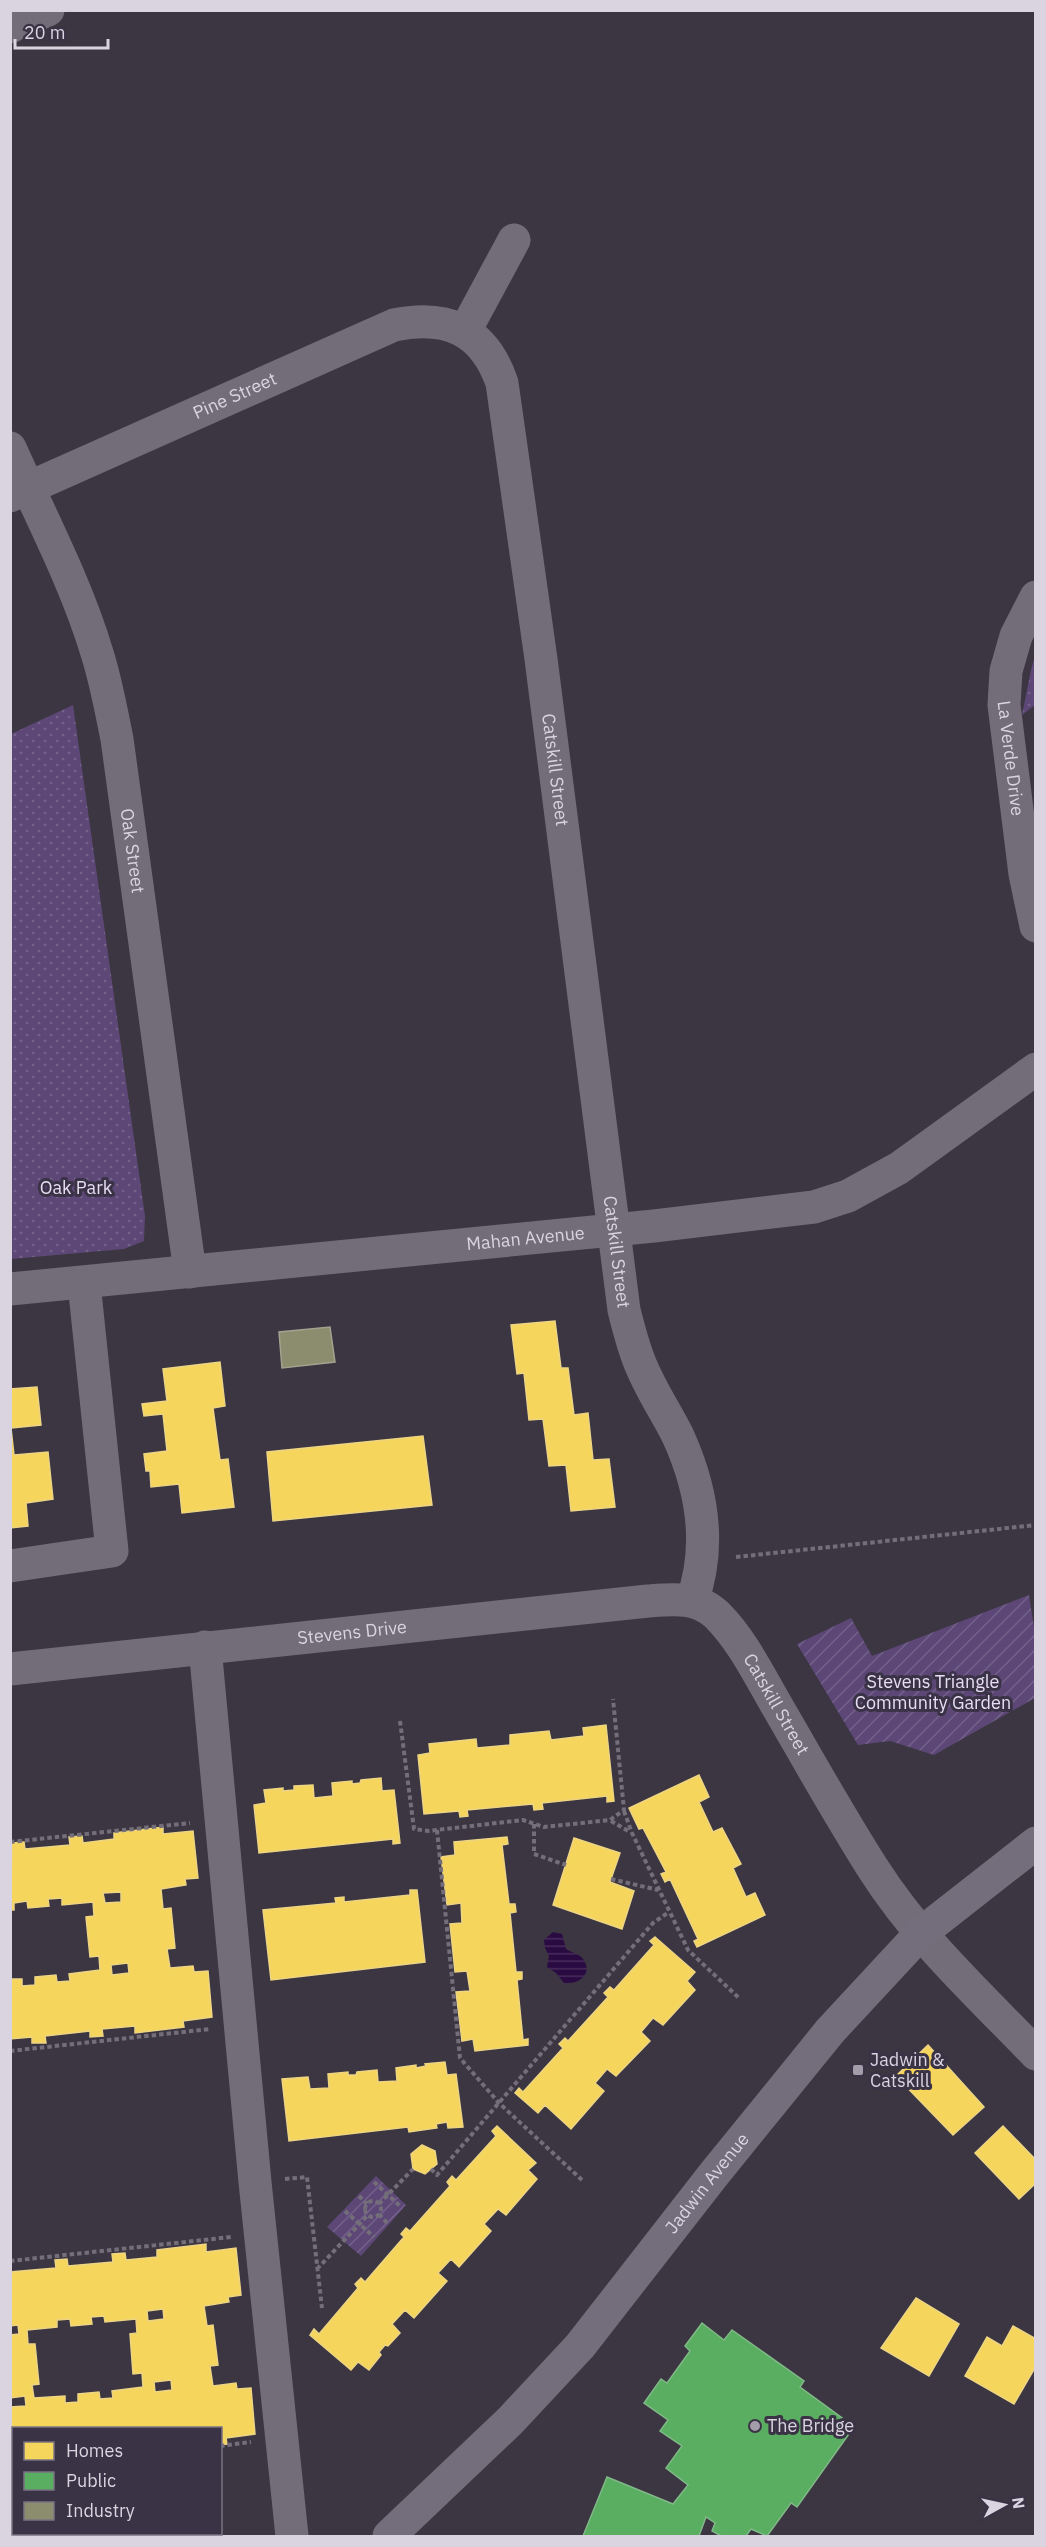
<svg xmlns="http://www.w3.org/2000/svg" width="1046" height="2547" viewBox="0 0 1046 2547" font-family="'IBM Plex Sans',sans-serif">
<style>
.park{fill:url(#park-dots)}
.garden{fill:url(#garden-furrows)}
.water{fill:url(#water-rules)}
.homes{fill:#f6d55c;stroke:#edd584;stroke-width:1.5;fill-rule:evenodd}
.public{fill:#5aae61;stroke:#80b987;stroke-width:1.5}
.industry{fill:#8c8c6e;stroke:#a3a290;stroke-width:1.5}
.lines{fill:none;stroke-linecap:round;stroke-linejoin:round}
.path{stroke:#736e79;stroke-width:4;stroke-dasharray:4.5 3;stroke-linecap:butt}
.minor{stroke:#736d7a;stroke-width:33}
.major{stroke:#746d7c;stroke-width:33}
.poi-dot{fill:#a29da8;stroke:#3a3245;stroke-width:2}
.labels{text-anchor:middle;stroke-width:6;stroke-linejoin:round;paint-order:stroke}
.street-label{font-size:18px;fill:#d9d4e0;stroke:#3a3245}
.park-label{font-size:18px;fill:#e7def4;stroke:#3a3245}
.poi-label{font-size:18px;fill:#d9d4e0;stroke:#3a3245;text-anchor:start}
</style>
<defs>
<pattern id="park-dots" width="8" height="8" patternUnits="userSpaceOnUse" patternTransform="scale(1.5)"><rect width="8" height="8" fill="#5d4777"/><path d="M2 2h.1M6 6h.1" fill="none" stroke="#74618a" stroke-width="1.8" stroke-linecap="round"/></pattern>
<pattern id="garden-furrows" width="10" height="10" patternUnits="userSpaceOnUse" patternTransform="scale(1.5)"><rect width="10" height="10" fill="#5d4777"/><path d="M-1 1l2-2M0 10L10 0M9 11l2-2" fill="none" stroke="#74618a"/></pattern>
<pattern id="water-rules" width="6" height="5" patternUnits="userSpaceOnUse" patternTransform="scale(1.5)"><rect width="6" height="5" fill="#290a41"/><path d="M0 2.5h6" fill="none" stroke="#472d5c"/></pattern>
</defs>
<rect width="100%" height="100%" fill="#3b3641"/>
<!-- park -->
<path class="park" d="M 1035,656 L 1035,705 L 1022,715 L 1031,670 Z
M 73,705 L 145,1216 L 144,1241 L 124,1249 L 11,1259 L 11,734 Z"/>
<!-- garden -->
<path class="garden" d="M 1029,1595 L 1035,1634 L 1035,1698 L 934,1755 L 890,1741 L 858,1745 L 797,1644 L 851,1618 L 872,1656 Z
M 376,2176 L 406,2205 L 361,2256 L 327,2227 Z"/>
<!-- water -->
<path class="water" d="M 553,1932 L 562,1934 L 566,1949 C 572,1953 580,1954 583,1959 C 594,1974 578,1985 564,1983 L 556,1973 L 547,1967 L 549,1956 L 545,1948 L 544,1940 Z"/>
<!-- homes -->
<path class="homes" d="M 555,1321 L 561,1368 L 568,1368 L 574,1415 L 588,1413 L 593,1460 L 609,1459 L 615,1507 L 571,1511 L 566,1465 L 549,1466 L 543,1419 L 529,1420 L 524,1373 L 517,1374 L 511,1325 Z
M 220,1362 L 225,1406 L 213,1408 L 220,1460 L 228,1459 L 234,1507 L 182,1513 L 179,1484 L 151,1487 L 150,1471 L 146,1471 L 144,1454 L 167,1451 L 163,1414 L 144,1416 L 142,1404 L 167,1401 L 163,1369 Z
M 37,1387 L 41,1425 L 11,1428 L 14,1455 L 48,1452 L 53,1499 L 26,1503 L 28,1526 L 10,1528 L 10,1389 Z
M 423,1436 L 432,1505 L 273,1521 L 267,1452 Z
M 606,1725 L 614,1801 L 607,1802 L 607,1796 L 542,1803 L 543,1809 L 534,1810 L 533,1804 L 467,1810 L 468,1816 L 460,1817 L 459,1811 L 424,1814 L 418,1755 L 430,1753 L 429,1744 L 476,1739 L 477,1748 L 510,1745 L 510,1735 L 549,1731 L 551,1740 L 584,1736 L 583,1728 Z
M 699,1775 L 709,1797 L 699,1802 L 713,1832 L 722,1828 L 741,1864 L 733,1868 L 746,1897 L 755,1893 L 765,1915 L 697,1947 L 694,1941 L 698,1939 L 670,1879 L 665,1882 L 661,1874 L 666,1872 L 643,1828 L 639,1829 L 629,1808 Z
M 381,1778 L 382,1791 L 394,1790 L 400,1843 L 393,1844 L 393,1839 L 259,1853 L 254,1805 L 266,1803 L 264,1790 L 283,1788 L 283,1791 L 294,1790 L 294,1786 L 313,1785 L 314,1798 L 333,1796 L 332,1783 L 352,1781 L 352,1784 L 360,1783 L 361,1780 Z
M 163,1827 L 163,1834 L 193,1831 L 198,1878 L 185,1879 L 186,1885 L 161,1889 L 163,1909 L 171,1908 L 175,1948 L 167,1949 L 170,1968 L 193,1966 L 194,1972 L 208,1971 L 212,2017 L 183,2021 L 184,2027 L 135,2033 L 135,2026 L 102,2029 L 103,2036 L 90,2037 L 90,2031 L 45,2036 L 46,2043 L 32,2043 L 32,2037 L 10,2039 L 10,1979 L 22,1979 L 22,1986 L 35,1985 L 35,1977 L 56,1975 L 57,1982 L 70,1981 L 69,1974 L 100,1970 L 99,1956 L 90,1957 L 86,1917 L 94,1916 L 93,1902 L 62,1905 L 62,1898 L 48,1899 L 49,1906 L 28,1908 L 27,1901 L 14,1903 L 14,1910 L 10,1910 L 12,1843 L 24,1842 L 25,1849 L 70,1845 L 69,1837 L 82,1836 L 83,1843 L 114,1839 L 114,1833 ZM 121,1892 L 121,1902 L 105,1903 L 103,1893 ZM 128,1963 L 129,1973 L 112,1975 L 111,1965 Z
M 507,1837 L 508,1844 L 502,1845 L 509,1904 L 515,1904 L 516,1912 L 510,1913 L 516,1972 L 522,1972 L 522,1979 L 517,1980 L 523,2040 L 528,2039 L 528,2045 L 475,2051 L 473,2039 L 462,2041 L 456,1992 L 470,1991 L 467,1971 L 455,1972 L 450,1924 L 462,1923 L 461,1903 L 447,1905 L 441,1857 L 455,1855 L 454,1842 Z
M 574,1838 L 620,1853 L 610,1882 L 634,1891 L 622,1929 L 553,1905 Z
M 410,1890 L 417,1890 L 425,1962 L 271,1980 L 263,1910 L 336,1903 L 335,1898 L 344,1897 L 344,1902 L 410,1895 Z
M 655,1937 L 695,1972 L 687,1981 L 695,1990 L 663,2025 L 653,2018 L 641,2032 L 650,2041 L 616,2076 L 607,2069 L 595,2083 L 604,2091 L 571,2129 L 545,2105 L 538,2113 L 515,2093 L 519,2088 L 523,2092 L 563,2048 L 559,2044 L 565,2038 L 568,2041 L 608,1997 L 604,1993 L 610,1987 L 614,1990 L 654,1945 L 650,1941 Z
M 928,2045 L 984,2107 L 953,2135 L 896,2076 Z
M 445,2062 L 447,2075 L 456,2074 L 463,2127 L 448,2128 L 447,2122 L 436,2124 L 437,2128 L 409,2132 L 408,2127 L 289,2141 L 282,2079 L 308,2077 L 310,2089 L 329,2088 L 328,2074 L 348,2072 L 348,2075 L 356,2075 L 357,2072 L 377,2070 L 378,2082 L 397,2081 L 396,2068 L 416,2065 L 416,2068 L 426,2066 L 425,2064 Z
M 497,2126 L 536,2163 L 528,2170 L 537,2179 L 506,2215 L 498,2209 L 484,2224 L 491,2231 L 459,2267 L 451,2259 L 438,2273 L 447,2281 L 414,2318 L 405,2310 L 392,2324 L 400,2333 L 388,2346 L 385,2345 L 379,2352 L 381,2355 L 369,2370 L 358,2362 L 351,2370 L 310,2335 L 314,2329 L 319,2334 L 358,2288 L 355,2284 L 361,2278 L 365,2282 L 404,2237 L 401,2234 L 406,2228 L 410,2231 L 450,2186 L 447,2182 L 452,2176 L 456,2180 L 496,2136 L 492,2131 Z
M 1003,2126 L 1036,2160 L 1036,2183 L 1019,2199 L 975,2153 Z
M 422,2145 L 435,2151 L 437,2164 L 425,2174 L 413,2169 L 411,2154 Z
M 206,2244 L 206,2252 L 236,2248 L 241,2295 L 228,2297 L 229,2302 L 204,2306 L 207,2326 L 213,2325 L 218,2365 L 210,2366 L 213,2386 L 236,2383 L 237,2389 L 251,2388 L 255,2434 L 226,2438 L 227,2444 L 220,2445 L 220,2428 L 14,2428 L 14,2467 L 10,2467 L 10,2407 L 26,2406 L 25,2396 L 10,2398 L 10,2335 L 19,2334 L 18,2325 L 10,2326 L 10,2272 L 56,2268 L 55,2260 L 67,2259 L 68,2266 L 113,2262 L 112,2254 L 125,2253 L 126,2260 L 157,2257 L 157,2250 ZM 163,2309 L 164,2319 L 148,2321 L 147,2311 ZM 104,2316 L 105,2322 L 136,2319 L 137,2333 L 130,2334 L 133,2374 L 142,2373 L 143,2387 L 112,2391 L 113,2398 L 100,2399 L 99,2392 L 78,2394 L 78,2402 L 65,2403 L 65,2396 L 34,2398 L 32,2385 L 39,2384 L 35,2344 L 28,2344 L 27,2330 L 57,2327 L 57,2320 L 70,2319 L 71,2326 L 92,2324 L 91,2317 ZM 171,2380 L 172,2390 L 155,2392 L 154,2382 Z
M 916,2298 L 959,2324 L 929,2376 L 881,2348 Z
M 1013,2326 L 1036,2339 L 1036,2366 L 1014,2404 L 965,2376 L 987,2337 L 1002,2346 Z"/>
<!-- public -->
<path class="public" d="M 702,2323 L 724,2340 L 732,2330 L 804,2381 L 800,2387 L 849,2423 L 844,2430 L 849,2434 L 797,2507 L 791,2503 L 767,2536 L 751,2529 L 746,2536 L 721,2536 L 712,2531 L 715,2523 L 706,2517 L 699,2536 L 583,2536 L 607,2477 L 673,2504 L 688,2485 L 666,2468 L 682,2446 L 660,2431 L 668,2420 L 644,2403 L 661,2379 L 667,2383 L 690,2351 L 685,2346 Z"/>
<!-- industry -->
<path class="industry" d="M 330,1327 L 335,1362 L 282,1368 L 279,1332 Z"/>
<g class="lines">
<!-- path -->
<path class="path" d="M 736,1557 L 1036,1525
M 400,1721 L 414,1829 L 428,1831 L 523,1820 L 544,1827 L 610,1820 L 624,1810 L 613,1699
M 624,1811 L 632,1833 L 688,1950 L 739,1998
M 611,1821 L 630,1832
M 534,1824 L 534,1854 L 566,1865
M 437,1830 L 460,2058 L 499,2103 L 582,2180
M 10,1842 L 190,1823
M 611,1879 L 658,1890
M 10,2051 L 210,2029
M 431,2169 L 437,2175 L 653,1923 L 669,1912
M 285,2179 L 307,2177 L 322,2308
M 374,2182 L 400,2206
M 359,2196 L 367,2204
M365 2209a8 8 0 1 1 16 0a8 8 0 1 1-16 0Z
M 379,2204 L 413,2169
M 345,2211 L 374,2237
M 379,2214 L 387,2223
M 10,2261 L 231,2237
M 317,2269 L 368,2215
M 220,2446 L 251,2442
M 10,2470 L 14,2469"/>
<!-- minor -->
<g class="minor">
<path d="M 10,27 L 48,10"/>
<path d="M 465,331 L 514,240"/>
<path id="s1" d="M 10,448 C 40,515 76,583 97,653 C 106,681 111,710 117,739 L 190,1272"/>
<path id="s2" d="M 10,496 L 394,325 C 447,314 484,330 502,383 L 541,659 L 624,1310 C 628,1326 632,1342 638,1358 C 648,1386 665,1410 678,1436 C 702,1489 712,1545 692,1601"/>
<path id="s3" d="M 1036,597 L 1016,636 L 1006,671 L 1004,705 L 1025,874 L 1036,926"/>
<path id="s4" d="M 10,1289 L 654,1226 L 814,1207 L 848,1196 L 899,1168 L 1036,1069"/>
<path d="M 10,1566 L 112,1551 L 84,1283"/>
<path d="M 205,1647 L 255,2182 L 292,2536"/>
<path id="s5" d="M 10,1669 L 648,1601 C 673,1599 697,1596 717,1615 C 742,1640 759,1675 777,1706 C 809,1761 840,1817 874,1870 C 918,1939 979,1995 1036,2054"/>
</g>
<!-- major -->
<path class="major" id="s6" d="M 389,2536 L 510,2421 L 580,2346 L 714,2174 L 830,2031 L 920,1934 L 1036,1843"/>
</g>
<!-- markers -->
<g class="poi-dot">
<rect x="852" y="2064" width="12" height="12" rx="3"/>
<circle cx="755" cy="2426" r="6"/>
</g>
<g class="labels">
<!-- street labels -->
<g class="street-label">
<text dy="6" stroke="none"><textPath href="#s2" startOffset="246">Pine Street</textPath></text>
<text dy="6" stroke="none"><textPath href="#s3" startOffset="168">La Verde Drive</textPath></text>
<text dy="6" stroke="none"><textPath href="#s2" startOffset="948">Catskill Street</textPath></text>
<text dy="6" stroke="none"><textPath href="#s1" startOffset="424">Oak Street</textPath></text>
<text dy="6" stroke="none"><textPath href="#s4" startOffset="518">Mahan Avenue</textPath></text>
<text dy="6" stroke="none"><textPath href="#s2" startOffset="1434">Catskill Street</textPath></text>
<text dy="6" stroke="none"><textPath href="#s5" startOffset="344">Stevens Drive</textPath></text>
<text dy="6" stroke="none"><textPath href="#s5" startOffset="822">Catskill Street</textPath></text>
<text dy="6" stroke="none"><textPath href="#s6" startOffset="476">Jadwin Avenue</textPath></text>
</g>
<!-- park labels -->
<g class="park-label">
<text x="76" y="1194">Oak Park</text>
<text x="933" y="1688">Stevens Triangle<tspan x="933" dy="21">Community Garden</tspan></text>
</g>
<!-- poi labels -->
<g class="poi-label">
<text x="870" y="2066">Jadwin &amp;<tspan x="870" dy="21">Catskill</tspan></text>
<text x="767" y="2432">The Bridge</text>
</g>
</g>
<!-- border -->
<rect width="1046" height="2547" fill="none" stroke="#d9d4e0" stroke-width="24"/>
<!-- legend -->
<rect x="12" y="2427" width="210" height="108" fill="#3a3245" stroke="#7a7383" stroke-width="1.5"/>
<rect x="24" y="2442" width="30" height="18" fill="#f6d55c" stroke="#7a7383" stroke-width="1.5"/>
<text x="66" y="2457" font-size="18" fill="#d9d4e0">Homes</text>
<rect x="24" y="2472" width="30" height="18" fill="#5aae61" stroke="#7a7383" stroke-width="1.5"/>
<text x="66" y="2487" font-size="18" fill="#d9d4e0">Public</text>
<rect x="24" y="2502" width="30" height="18" fill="#8c8c6e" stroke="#7a7383" stroke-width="1.5"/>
<text x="66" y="2517" font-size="18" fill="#d9d4e0">Industry</text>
<!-- north arrow -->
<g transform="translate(1004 2505) rotate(82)" stroke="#3a3245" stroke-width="4.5" paint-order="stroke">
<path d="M0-4.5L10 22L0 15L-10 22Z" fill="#d9d4e0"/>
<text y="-9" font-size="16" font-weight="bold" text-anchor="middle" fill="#d9d4e0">N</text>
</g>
<!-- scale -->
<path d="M15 39v9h93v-9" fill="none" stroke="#d9d4e0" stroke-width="3"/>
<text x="24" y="39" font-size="18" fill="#d9d4e0" stroke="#3a3245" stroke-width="4.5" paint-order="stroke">20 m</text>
</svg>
